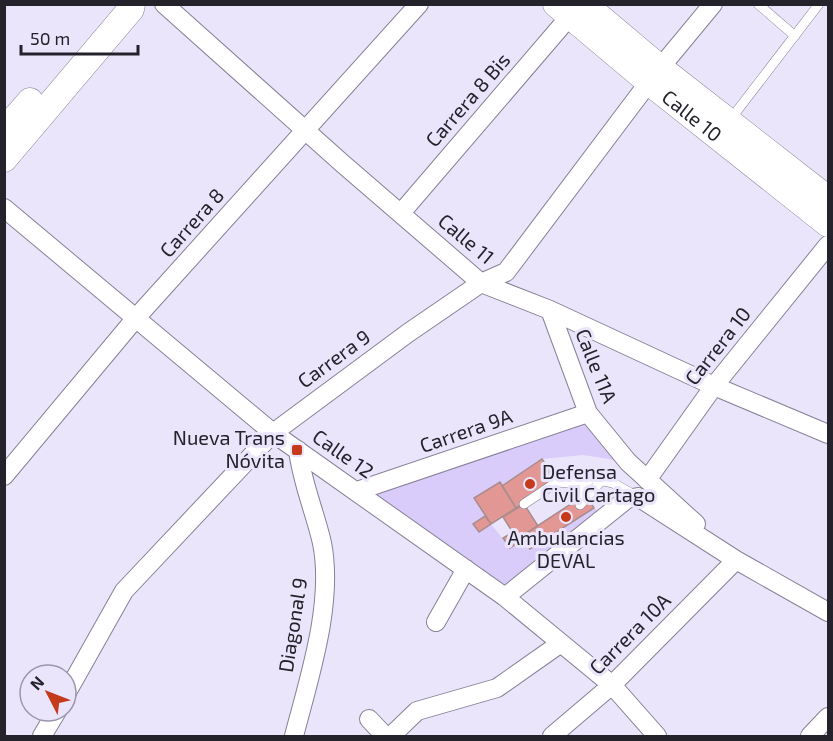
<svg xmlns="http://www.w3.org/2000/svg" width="833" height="741" viewBox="0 0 833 741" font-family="'Exo 2',sans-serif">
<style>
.green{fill:#d9ccfa}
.building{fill:#e29795;stroke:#a68d8c;stroke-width:1.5}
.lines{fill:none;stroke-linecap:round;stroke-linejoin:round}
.service-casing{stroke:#868195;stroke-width:10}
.minor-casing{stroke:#868195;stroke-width:20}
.secondary-casing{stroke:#868195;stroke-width:27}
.service{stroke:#fff;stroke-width:9}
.minor{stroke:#fff;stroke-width:18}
.secondary{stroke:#fff;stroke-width:26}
.poi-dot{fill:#c43a1a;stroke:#ebe5fc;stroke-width:2}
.labels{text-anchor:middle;stroke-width:6;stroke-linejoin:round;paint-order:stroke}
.street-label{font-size:20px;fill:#24222a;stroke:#ebe5fc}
.poi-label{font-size:20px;fill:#24222a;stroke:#ebe5fc;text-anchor:end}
</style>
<rect width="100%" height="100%" fill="#ebe5fc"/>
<!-- green -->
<path class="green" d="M 588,413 L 628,462 L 583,455 L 542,459 L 502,486 L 500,482 L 474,498 L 485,516 L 473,524 L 478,532 L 491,524 L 510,548 L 518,542 L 517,539 L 522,536 L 531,549 L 594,508 L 604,515 L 505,597 L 357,491 Z"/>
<!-- building -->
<path class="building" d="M 542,459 L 557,482 L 516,508 L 502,486 Z
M 500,482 L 516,508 L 491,524 L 474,498 Z
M 586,494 L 594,508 L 530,549 L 522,536 Z
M 524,504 L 538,526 L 517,539 L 503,517 Z
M 485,516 L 491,524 L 479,532 L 473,524 Z
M 513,532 L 519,542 L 510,548 L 503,538 Z"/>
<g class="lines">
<defs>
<path id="service" d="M 758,4 L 795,36
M 730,120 L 819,4
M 574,500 L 591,478
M 524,504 L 557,482 L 569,483 L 591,478 L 613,483 L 636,496
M 580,505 L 603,479"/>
<path id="minor" d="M 164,4 L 343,164 L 481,283 L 550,310 L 714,386 L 828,434
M 660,68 L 713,4
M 4,208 L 273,433 L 505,597 L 612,685 L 657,736
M 401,213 L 570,16
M 550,310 L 588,413 L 628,462 L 696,524
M 4,476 L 135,319 L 419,4
M 647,480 L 714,386 L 828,245
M 357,491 L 588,413
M 505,597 L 627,499 L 638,497 L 736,560 L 828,612
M 436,622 L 466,569
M 66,694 L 124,591 L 273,433 L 408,333 L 481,283 L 506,272 L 649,82
M 369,719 L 385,736
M 42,736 L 57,711
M 294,736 C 309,678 334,603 322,543 C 315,512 302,483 298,450
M 391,736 L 417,711 L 497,688 L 561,643
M 552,736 L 612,685 L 736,560
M 810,736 L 828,717"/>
<g id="secondary">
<path id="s1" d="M 556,4 L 649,82 L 828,224"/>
<path d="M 584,4 L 660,68 L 828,199"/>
<path d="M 4,131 L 30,101"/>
<path d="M 4,159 L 131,9 L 132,4"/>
</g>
</defs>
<!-- service casing -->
<use href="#service" class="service-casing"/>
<!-- minor casing -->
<use href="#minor" class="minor-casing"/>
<!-- secondary casing -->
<use href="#secondary" class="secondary-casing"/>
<!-- service -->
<use href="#service" class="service"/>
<!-- minor -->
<use href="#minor" class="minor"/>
<!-- secondary -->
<use href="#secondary" class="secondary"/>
</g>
<!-- markers -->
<g class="poi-dot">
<rect x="291" y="444" width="12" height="12" rx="3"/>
<circle cx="530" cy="484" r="6"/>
<circle cx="566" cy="517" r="6"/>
</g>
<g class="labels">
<!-- street labels -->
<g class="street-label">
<text transform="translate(468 100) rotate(-49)" y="7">Carrera 8 Bis</text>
<text dy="7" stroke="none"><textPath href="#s1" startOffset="176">Calle 10</textPath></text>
<text transform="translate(192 223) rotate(-48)" y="7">Carrera 8</text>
<text transform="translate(466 239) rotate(40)" y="7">Calle 11</text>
<text transform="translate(718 346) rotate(-52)" y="7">Carrera 10</text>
<text transform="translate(334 359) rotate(-36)" y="7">Carrera 9</text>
<text transform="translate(596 366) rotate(68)" y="7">Calle 11A</text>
<text transform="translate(466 431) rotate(-19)" y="7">Carrera 9A</text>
<text transform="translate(343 454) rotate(35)" y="7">Calle 12</text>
<text transform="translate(293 625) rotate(-81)" y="7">Diagonal 9</text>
<text transform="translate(630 634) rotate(-45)" y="7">Carrera 10A</text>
</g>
<!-- poi labels -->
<g class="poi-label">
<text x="285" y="445">Nueva Trans<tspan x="285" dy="23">Nóvita</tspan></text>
<text x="542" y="479" text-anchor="start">Defensa<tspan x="542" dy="23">Civil Cartago</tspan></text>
<text x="566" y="545" text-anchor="middle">Ambulancias<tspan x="566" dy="23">DEVAL</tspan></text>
</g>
</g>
<!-- border -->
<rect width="833" height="741" fill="none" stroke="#24222a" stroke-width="12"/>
<!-- north arrow -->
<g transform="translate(48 693) rotate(312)"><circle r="28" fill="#ebe5fc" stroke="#9b97a8" stroke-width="1.5"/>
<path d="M0-4.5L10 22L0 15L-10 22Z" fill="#c43a1a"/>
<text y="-9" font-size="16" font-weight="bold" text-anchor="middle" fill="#24222a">N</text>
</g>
<!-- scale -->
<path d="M21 45v9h117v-9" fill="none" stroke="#24222a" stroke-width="3"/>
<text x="30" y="45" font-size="18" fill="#24222a" stroke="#ebe5fc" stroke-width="4.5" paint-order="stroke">50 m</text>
</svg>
